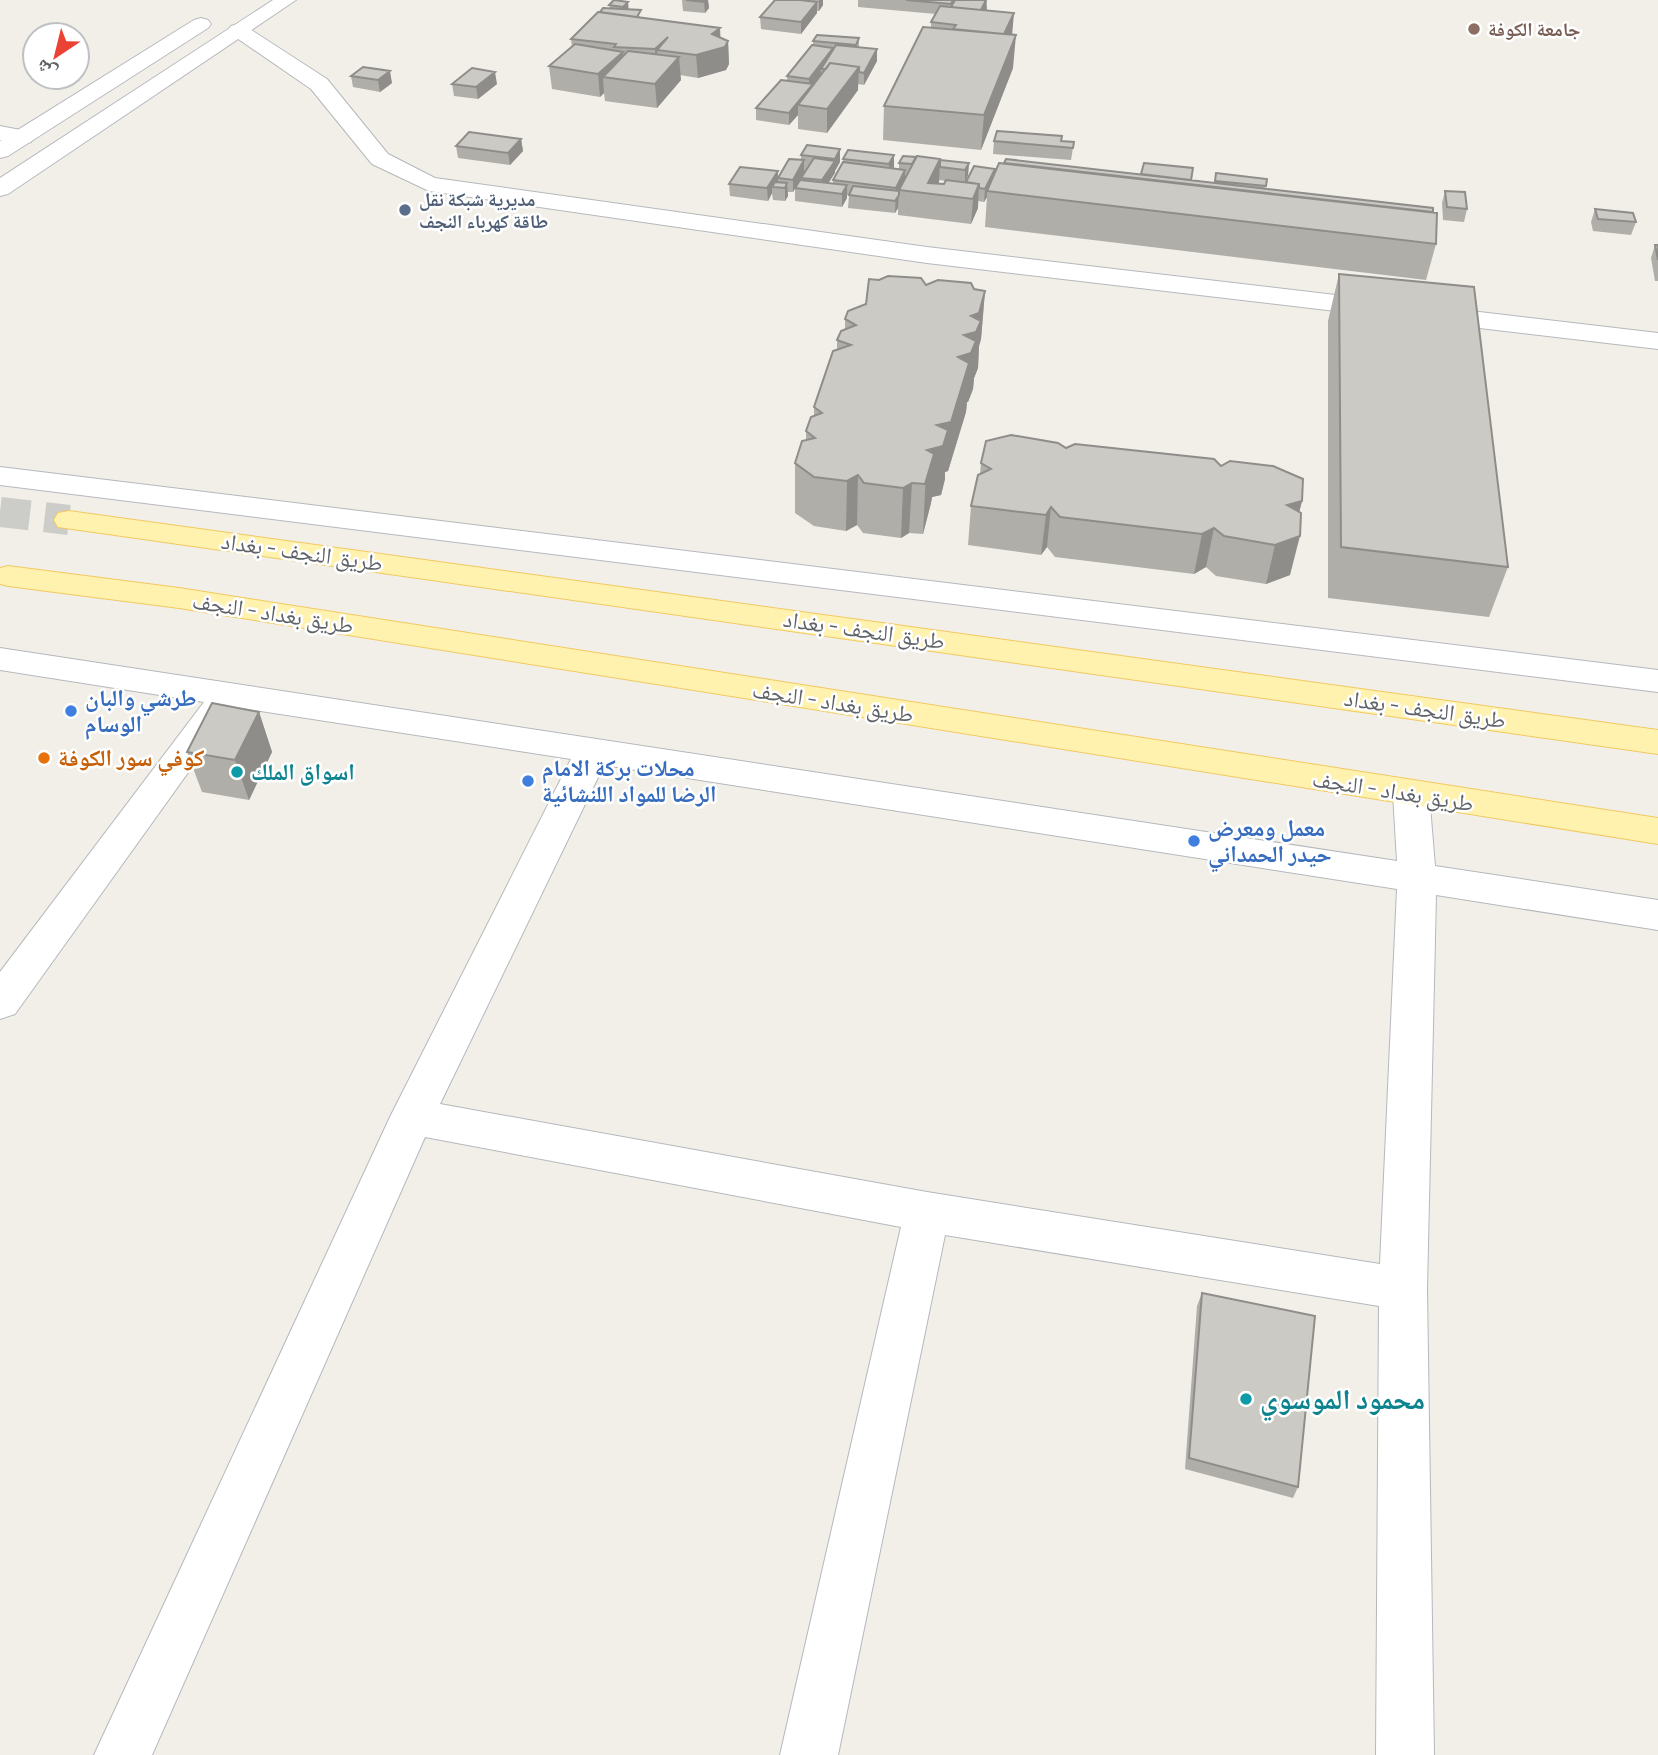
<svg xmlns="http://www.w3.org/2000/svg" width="1658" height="1755" viewBox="0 0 1658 1755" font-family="Barlow,'Noto Naskh Arabic',sans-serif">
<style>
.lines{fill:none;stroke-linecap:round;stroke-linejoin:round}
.primary-tunnel{stroke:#ccccc8;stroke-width:30;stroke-dasharray:30 15;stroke-linecap:butt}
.street-casing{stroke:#b5b8bc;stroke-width:2}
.secondary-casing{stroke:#b6babf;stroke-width:2}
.primary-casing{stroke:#f2c960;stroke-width:2}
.street{fill:#fff;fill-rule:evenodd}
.secondary{fill:#fff;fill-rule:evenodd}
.primary{fill:#fff2af;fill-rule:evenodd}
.wall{fill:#afaea9;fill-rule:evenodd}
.shaded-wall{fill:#8f8d8a}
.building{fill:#cccac5;stroke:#8f8d8a;stroke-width:2}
.education-dot{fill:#8d6e63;stroke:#fff;stroke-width:2.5}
.service-dot{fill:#5c6f8a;stroke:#fff;stroke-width:2.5}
.shop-dot{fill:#3f7fe0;stroke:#fff;stroke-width:2.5}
.food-dot{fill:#e8710a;stroke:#fff;stroke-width:2.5}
.culture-dot{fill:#0f9aa8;stroke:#fff;stroke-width:2.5}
.labels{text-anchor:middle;stroke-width:5;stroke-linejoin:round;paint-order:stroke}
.far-education-label{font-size:19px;font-weight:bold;fill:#785e54;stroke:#fff;text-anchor:start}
.far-service-label{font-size:19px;font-weight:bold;fill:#4e5e75;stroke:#fff;text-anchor:start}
.street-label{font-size:23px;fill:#5f6368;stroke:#fff}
.shop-label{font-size:23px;font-weight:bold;fill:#366cbe;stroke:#fff;text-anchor:start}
.food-label{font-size:23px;font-weight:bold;fill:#c56008;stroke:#fff;text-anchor:start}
.culture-label{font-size:23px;font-weight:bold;fill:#0d838f;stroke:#fff;text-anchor:start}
.near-culture-label{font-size:28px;font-weight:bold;fill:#0d838f;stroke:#fff;text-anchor:start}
</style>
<rect width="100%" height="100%" fill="#f1efe8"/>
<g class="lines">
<!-- primary-tunnel -->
<path class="primary-tunnel" d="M 0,512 L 69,520"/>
<defs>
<path id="street" d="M 238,24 L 245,26 L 327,79 L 388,154 L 435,178 L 927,247 L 1658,333 L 1658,349 L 927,263 L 429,191 L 372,164 L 311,89 L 231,34 L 228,30 L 231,26 Z
M 0,126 L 31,132 L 34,137 L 31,142 L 23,144 L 0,140 Z
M 0,467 L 1658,670 L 1658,692 L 0,485 Z
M 0,648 L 1397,861 L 1393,794 L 1398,785 L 1411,781 L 1424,785 L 1429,794 L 1435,866 L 1658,900 L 1658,930 L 1436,895 L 1427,1289 L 1434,1755 L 1376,1755 L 1379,1306 L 945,1235 L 838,1755 L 780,1755 L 901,1227 L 425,1137 L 152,1755 L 94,1755 L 390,1117 L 571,759 L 235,707 L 15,1014 L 0,1019 L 0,972 L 204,702 L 0,670 ZM 604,765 L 1397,889 L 1380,1264 L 927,1192 L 440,1104 Z"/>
<path id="secondary" d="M 273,0 L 296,0 L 8,194 L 0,196 L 0,178 Z
M 201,18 L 208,20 L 211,24 L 208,28 L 8,156 L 0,158 L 0,141 L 194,20 Z"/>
<path id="primary" d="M 69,511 L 1658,730 L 1658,754 L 58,527 L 54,520 L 58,513 Z
M 8,566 L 179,588 L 1658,818 L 1658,844 L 179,608 L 8,586 L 0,584 L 0,568 Z"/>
</defs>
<!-- street casing -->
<use href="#street" class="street-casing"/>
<!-- secondary casing -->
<use href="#secondary" class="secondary-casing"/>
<!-- primary casing -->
<use href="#primary" class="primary-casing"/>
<!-- street -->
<use href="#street" class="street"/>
<!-- secondary -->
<use href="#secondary" class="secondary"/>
<!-- primary -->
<use href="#primary" class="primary"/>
</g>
<!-- wall -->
<path class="wall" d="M 682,0 L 708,0 L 709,8 L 705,13 L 683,11 Z
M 775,0 L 823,0 L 823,5 L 819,11 L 817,11 L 817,13 L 801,34 L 761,29 L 760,17 Z
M 858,0 L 987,0 L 986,10 L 1012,35 L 1013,68 L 981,150 L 883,140 L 884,106 L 931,27 L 931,22 L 936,14 L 858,7 Z
M 628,2 L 628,9 L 642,18 L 728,41 L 729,64 L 726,70 L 698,78 L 680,75 L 681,80 L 657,108 L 605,101 L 604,93 L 600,97 L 552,89 L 549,66 L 572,47 L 571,39 L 600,12 L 610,8 L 609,5 Z
M 859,38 L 859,47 L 877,61 L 864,85 L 858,84 L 858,90 L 827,133 L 798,129 L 798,115 L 789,125 L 756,120 L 756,108 L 787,80 L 787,76 L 813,45 L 813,41 Z
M 363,67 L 392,83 L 380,92 L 353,87 L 351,76 Z
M 452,84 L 497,84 L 478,99 L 454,96 Z
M 521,139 L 523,151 L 510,165 L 458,158 L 456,146 Z
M 994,141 L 1062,141 L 1074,142 L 1071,160 L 993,154 Z
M 807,145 L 840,162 L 828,183 L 833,184 L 833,180 L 843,162 L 843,159 L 894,155 L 893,168 L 899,169 L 899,163 L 940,160 L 969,163 L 968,175 L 965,182 L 966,182 L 995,169 L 995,173 L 1141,174 L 1193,168 L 1192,180 L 1215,183 L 1216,173 L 1267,179 L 1265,189 L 1436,244 L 1426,280 L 985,227 L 987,197 L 984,202 L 978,201 L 978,208 L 971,224 L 898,215 L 898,208 L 895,213 L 848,208 L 849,195 L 847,195 L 847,198 L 842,207 L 795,201 L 795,188 L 801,180 L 801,178 L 793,192 L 788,192 L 788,196 L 785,201 L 773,200 L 772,193 L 768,201 L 730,196 L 729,184 L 778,171 L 778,177 L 801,160 L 801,155 ZM 939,180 L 946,181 L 944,184 L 939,184 Z
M 1445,191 L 1467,209 L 1464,222 L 1443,220 L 1442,203 Z
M 1595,209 L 1636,222 L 1631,235 L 1593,231 L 1591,222 Z
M 1655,245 L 1658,245 L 1658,281 L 1655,281 L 1651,258 Z
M 1339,274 L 1508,567 L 1489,617 L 1328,598 L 1328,321 Z
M 926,285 L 974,289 L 985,291 L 981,339 L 979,346 L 978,368 L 974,378 L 973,389 L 968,402 L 967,402 L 966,412 L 948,471 L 945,472 L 945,479 L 941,495 L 932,497 L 931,503 L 923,534 L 909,533 L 901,538 L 863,533 L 857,525 L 846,531 L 814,526 L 795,513 L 795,463 L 806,440 L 806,431 L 814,416 L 814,407 L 837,350 L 837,340 L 845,330 L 845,319 Z
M 1066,448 L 1221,466 L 1302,501 L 1299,512 L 1290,575 L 1266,584 L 1216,576 L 1206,567 L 1194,574 L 1055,557 L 1047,547 L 1041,555 L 968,545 L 971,506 L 980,474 L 981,463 Z
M 259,712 L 272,752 L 249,800 L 202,792 L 187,752 Z
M 1202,1293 L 1298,1487 L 1293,1498 L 1185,1469 L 1197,1306 Z"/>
<!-- shaded-wall -->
<path class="shaded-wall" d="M 706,0 L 708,0 L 709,8 L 705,13 L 704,2 Z
M 819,0 L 823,0 L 823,5 L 819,11 Z
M 986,0 L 987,9 L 981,21 L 981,10 Z
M 628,2 L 629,13 L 623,18 L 623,7 Z
M 817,2 L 817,13 L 801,34 L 801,22 Z
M 1014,13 L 1012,36 L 1002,36 Z
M 720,28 L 721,48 L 728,41 L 729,64 L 726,70 L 698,78 L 696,55 L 712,34 Z
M 1016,35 L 1013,68 L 981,150 L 984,115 Z
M 668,37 L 657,50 L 659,70 L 656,72 L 655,49 Z
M 833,48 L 833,59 L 821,69 L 821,75 L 798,105 L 798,115 L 789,125 L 789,113 L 809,89 L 809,79 Z
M 877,49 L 877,61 L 864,85 L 864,73 Z
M 623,52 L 625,75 L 603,77 L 604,93 L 600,97 L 598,74 Z
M 679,57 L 681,80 L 657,108 L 655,84 Z
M 859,67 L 858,90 L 827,133 L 827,109 Z
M 390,71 L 392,83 L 380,92 L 378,80 Z
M 495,72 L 497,84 L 478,99 L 476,87 Z
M 521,139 L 523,151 L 510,165 L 508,153 Z
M 840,149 L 840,162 L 835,171 L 835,173 L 822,193 L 822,180 L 835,161 L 835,159 Z
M 894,155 L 894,167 L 889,177 L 889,164 Z
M 940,159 L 939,183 L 928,183 Z
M 804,160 L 804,173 L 793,192 L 793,180 Z
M 969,163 L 968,175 L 965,183 L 965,170 Z
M 995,169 L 994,181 L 987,191 L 987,197 L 984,202 L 985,189 Z
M 905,170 L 905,182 L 899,190 L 898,208 L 895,213 L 896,188 Z
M 778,171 L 778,184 L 772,187 L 772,193 L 768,201 L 767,188 Z
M 787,183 L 788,196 L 785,201 L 785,188 Z
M 979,184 L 978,208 L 971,224 L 973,199 Z
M 847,185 L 847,198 L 842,207 L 842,194 Z
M 985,291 L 981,339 L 979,346 L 978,368 L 974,378 L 973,389 L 968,402 L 967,402 L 966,412 L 948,471 L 945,472 L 945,479 L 941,495 L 932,497 L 931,503 L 923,534 L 927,450 L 937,425 L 958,357 L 964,335 L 971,316 Z
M 858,475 L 857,525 L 846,531 L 847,481 Z
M 912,483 L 909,533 L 901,538 L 903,488 Z
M 1302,501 L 1293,538 L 1300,536 L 1290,575 L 1266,584 L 1275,545 L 1287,505 Z
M 1051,507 L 1047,547 L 1041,555 L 1046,515 Z
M 1214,528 L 1206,567 L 1194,574 L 1202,534 Z
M 259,712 L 272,752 L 249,800 L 235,760 Z"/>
<!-- building -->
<path class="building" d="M 614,0 L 628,2 L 623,7 L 609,5 Z
M 686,0 L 706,0 L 704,2 Z
M 775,0 L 800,0 L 817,2 L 801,22 L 760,17 Z
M 906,0 L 953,0 L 951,4 Z
M 955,0 L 986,0 L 981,10 L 951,7 Z
M 940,6 L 1014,13 L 1004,34 L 953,29 L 956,25 L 931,22 Z
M 603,8 L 641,10 L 637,17 L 600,12 Z
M 598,12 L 720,28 L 712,34 L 728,41 L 725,47 L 696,55 L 657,50 L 668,37 L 655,49 L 614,47 L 616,44 L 571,39 Z
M 923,27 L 1016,35 L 984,115 L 884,106 Z
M 817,35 L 859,38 L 856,45 L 813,41 Z
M 575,44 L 623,52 L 598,74 L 549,66 Z
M 812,45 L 833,48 L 809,79 L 787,76 Z
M 836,45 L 877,49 L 864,73 L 859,72 L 859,67 L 830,63 L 826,69 L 821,69 Z
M 628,51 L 679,57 L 655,84 L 603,77 Z
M 830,63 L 859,67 L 827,109 L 798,105 Z
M 363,67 L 390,71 L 378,80 L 351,76 Z
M 472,68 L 495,72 L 476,87 L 452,84 Z
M 781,80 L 813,84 L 789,113 L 756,108 Z
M 997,131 L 1062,136 L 1061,141 L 1074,142 L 1073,148 L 994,141 Z
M 469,132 L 521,139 L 508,153 L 456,146 Z
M 807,145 L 840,149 L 835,159 L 801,155 Z
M 848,150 L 894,155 L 889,164 L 843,159 Z
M 903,156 L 916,157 L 912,164 L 899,163 Z
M 917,156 L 940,159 L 928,183 L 944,184 L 946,180 L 979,184 L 973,199 L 899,190 Z
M 814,158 L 835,161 L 822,180 L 801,178 Z
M 789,159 L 804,160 L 793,180 L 778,178 Z
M 1006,159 L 1433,208 L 1433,212 L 1004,163 Z
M 940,160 L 969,163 L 965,170 L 940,167 Z
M 843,162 L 905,170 L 896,188 L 833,180 Z
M 999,163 L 1437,213 L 1436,244 L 987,191 Z
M 1144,163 L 1193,168 L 1191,180 L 1141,174 Z
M 974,166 L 995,169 L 985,189 L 979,188 L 979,184 L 966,182 Z
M 740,167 L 778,171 L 767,188 L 729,184 Z
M 1216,173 L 1267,179 L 1266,186 L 1215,181 Z
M 800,180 L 847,185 L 842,194 L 795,188 Z
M 775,182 L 787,183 L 785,188 L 772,187 Z
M 853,186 L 899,191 L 899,195 L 895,201 L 849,195 Z
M 1445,191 L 1465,192 L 1467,209 L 1447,207 Z
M 1595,209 L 1633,213 L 1636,222 L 1598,219 Z
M 1655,245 L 1658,245 L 1658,260 Z
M 1339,274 L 1474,287 L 1508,567 L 1341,547 Z
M 888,276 L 921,278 L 926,285 L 938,280 L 971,283 L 974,289 L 985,291 L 979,313 L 971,316 L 981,321 L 976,332 L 964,335 L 976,341 L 971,353 L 958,357 L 969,363 L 951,422 L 937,425 L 948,430 L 943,446 L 927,450 L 934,454 L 925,484 L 912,483 L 903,488 L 864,483 L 858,475 L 847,481 L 814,477 L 795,463 L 802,441 L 815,438 L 806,431 L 811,417 L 822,413 L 814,407 L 833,351 L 851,345 L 837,340 L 841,331 L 856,325 L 845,319 L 848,311 L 866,304 L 869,279 L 879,280 Z
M 1011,435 L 1058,443 L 1066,448 L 1075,444 L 1214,459 L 1221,466 L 1230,461 L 1273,466 L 1303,479 L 1302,501 L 1287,505 L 1301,513 L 1300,536 L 1275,545 L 1224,536 L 1214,528 L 1202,534 L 1060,517 L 1051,507 L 1046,515 L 971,506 L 978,475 L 991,469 L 981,463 L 986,441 Z
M 212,703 L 259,712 L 235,760 L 187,752 Z
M 1202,1293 L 1315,1316 L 1298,1487 L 1189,1458 Z"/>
<!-- markers -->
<circle class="education-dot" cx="1474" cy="29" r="7"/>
<circle class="service-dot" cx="405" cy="210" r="7"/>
<g class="shop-dot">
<circle cx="71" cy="711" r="7"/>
<circle cx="528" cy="781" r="7"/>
<circle cx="1194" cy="841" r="7"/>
</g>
<circle class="food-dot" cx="44" cy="758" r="7"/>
<g class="culture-dot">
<circle cx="237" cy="772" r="7"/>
<circle cx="1246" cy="1399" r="7"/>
</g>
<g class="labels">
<!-- far-education labels -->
<g class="far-education-label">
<text x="1488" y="36">جامعة الكوفة</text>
</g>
<!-- far-service labels -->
<g class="far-service-label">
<text x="419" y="206">مديرية شبكة نقل<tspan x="419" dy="22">طاقة كهرباء النجف</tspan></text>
</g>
<!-- street labels -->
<g class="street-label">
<text transform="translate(302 552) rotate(8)" y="8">طريق النجف - بغداد</text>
<text transform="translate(273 613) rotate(9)" y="8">طريق بغداد - النجف</text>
<text transform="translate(864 630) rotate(8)" y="8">طريق النجف - بغداد</text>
<text transform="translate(833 702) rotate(9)" y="8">طريق بغداد - النجف</text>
<text transform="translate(1425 709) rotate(8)" y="8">طريق النجف - بغداد</text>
<text transform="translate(1393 791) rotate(9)" y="8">طريق بغداد - النجف</text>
</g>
<!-- shop labels -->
<g class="shop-label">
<text x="85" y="706">طرشي والبان<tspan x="85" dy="26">الوسام</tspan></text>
<text x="542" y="776">محلات بركة الامام<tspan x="542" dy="26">الرضا للمواد اللنشائية</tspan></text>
<text x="1208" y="836">معمل ومعرض<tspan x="1208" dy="26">حيدر الحمداني</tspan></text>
</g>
<!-- food labels -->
<g class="food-label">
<text x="58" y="766">كوفي سور الكوفة</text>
</g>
<!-- culture labels -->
<g class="culture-label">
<text x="251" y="780">اسواق الملك</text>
</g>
<!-- near-culture labels -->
<g class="near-culture-label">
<text x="1260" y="1409">محمود الموسوي</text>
</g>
</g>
<!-- north arrow -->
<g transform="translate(56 56) rotate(215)"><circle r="33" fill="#ffffff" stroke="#bfc1c3" stroke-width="2"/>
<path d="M0-5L12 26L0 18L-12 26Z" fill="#ea4335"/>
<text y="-10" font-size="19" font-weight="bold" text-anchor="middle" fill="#5f6368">ش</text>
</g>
</svg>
